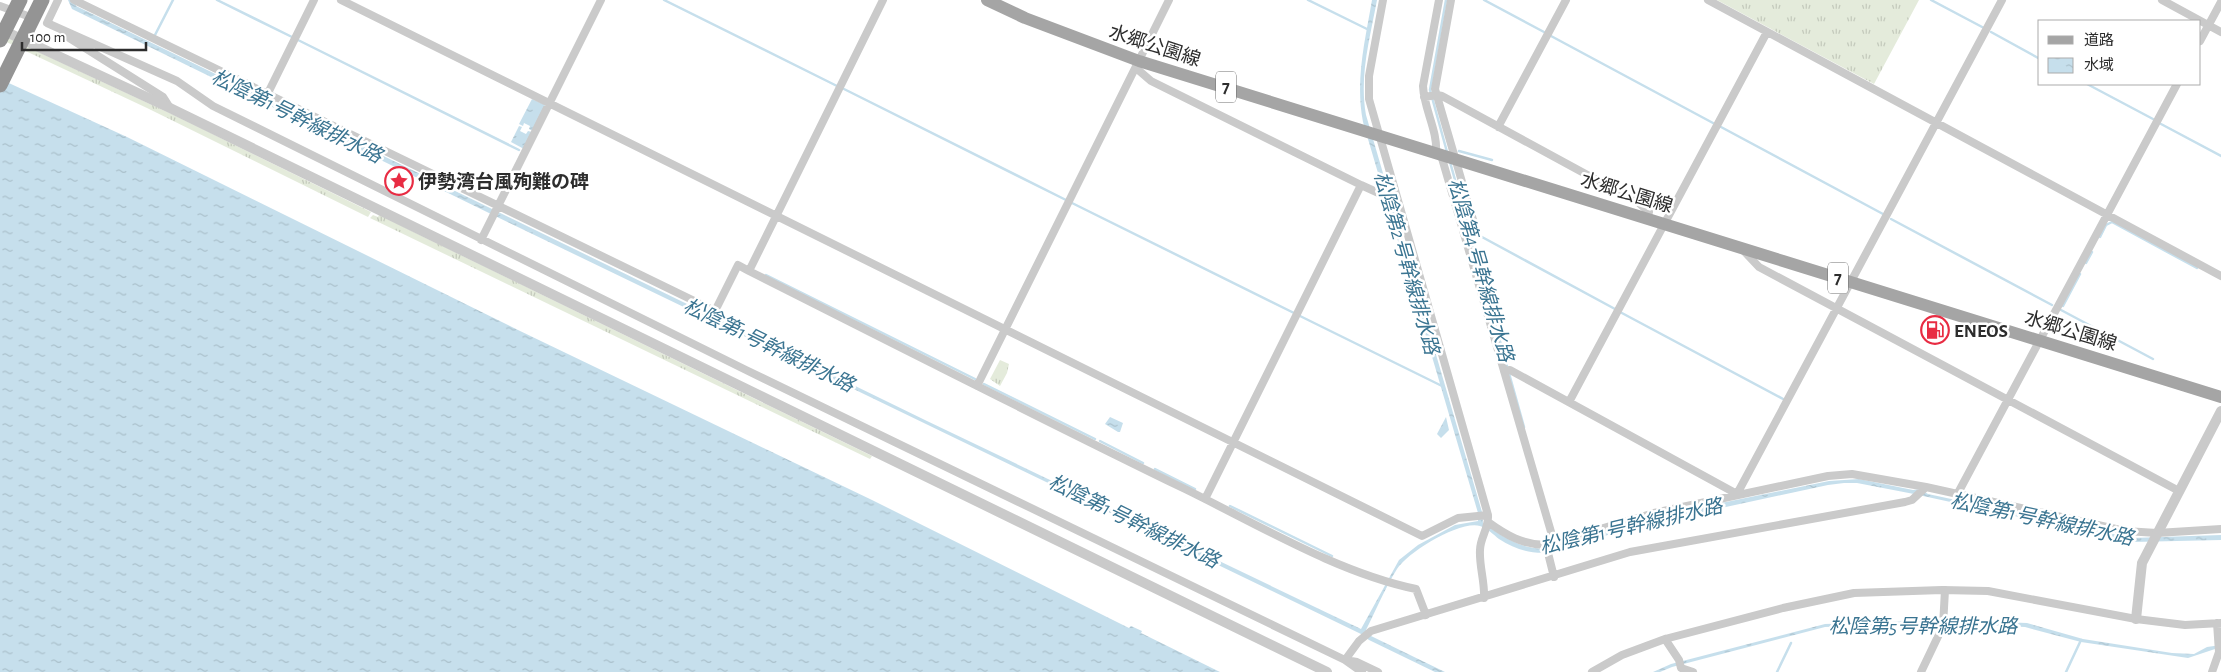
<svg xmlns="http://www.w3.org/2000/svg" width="2221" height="672" viewBox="0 0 2221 672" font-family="'Alegreya Sans','Noto Sans JP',sans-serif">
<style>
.grass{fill:url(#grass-tufts)}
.water{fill:url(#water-ripples)}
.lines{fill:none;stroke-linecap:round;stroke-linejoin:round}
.stream{stroke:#c6dfec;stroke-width:2.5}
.minor{stroke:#cacaca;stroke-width:8}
.tertiary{stroke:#cacaca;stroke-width:10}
.primary{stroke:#a5a5a5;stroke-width:12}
.motorway-bridge{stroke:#949494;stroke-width:15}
.labels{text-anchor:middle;stroke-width:5;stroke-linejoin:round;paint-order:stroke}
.shield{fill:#fff;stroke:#6c6c6c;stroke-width:1}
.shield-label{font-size:18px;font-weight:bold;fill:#2d2d2d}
.street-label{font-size:19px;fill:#2d2d2d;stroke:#fff}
.poi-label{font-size:19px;font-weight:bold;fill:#2d2d2d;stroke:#fff;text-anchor:start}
.water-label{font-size:20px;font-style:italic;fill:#3a7491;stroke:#fff}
</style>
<defs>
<pattern id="grass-tufts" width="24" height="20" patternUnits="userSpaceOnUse" patternTransform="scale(1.25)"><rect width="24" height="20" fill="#e4ebdb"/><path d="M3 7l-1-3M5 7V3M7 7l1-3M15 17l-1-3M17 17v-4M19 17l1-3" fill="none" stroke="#c4cabc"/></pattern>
<pattern id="water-ripples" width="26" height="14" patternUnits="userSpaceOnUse" patternTransform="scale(1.25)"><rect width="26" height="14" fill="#c6dfec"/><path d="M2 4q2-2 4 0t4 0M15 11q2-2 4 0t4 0" fill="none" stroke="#aac0cb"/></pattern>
</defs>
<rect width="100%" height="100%" fill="#fff"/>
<!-- grass -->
<path class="grass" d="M 1717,0 L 1919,0 L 1874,84 Z
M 0,34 L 180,118 L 371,212 L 368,217 L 147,108 L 0,39 Z
M 373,215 L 378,217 L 379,215 L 872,456 L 870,459 L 370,218 Z
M 1000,360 L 1009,364 L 1007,373 L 1000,386 L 990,379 Z"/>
<!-- water -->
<path class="water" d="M 68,0 L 74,0 L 76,6 L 927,421 L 1361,629 L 1399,560 L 1418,545 L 1455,525 L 1478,521 L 1478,513 L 1363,122 C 1355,80 1365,41 1372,0 L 1377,0 C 1370,38 1359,76 1366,115 L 1482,512 L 1483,523 C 1505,538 1525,552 1553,548 L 1634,522 L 1677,512 L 1829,481 L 1859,479 L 1913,490 L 1920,489 L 1928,494 L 2132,538 L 2221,535 L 2221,540 L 2133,542 L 1914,494 L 1857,483 L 1844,483 L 1828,485 L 1633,527 L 1554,552 C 1533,555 1516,550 1499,539 C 1494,535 1487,528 1480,526 C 1460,520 1408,552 1397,569 C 1385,588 1376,610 1366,630 L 1371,636 L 1445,672 L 1435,672 L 1369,640 L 1361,634 L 491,214 L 72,9 Z
M 0,79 L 127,137 L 518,330 L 872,500 L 1129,628 L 1131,626 L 1142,631 L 1141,633 L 1220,672 L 0,672 Z
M 532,99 L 545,105 L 533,131 L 529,129 L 530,126 L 524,123 L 523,126 L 519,124 Z
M 519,126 L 522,127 L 520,131 L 526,134 L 528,131 L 532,132 L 524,149 L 511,142 Z
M 1110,417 L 1123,423 L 1120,432 L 1118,432 L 1105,424 Z
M 1446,417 L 1449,430 L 1441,438 L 1437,434 Z
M 1947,620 L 2027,623 L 2083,639 L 2172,653 L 2194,654 L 2207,647 L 2221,645 L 2221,647 L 2188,658 L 2081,642 L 2025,627 L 1940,623 L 1825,627 L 1672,667 L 1660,672 L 1653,672 L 1671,664 L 1825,624 Z"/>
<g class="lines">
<!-- stream -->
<path class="stream" d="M 217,0 L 292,37
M 664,0 L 837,86
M 1308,0 L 1369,30
M 1446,0 L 1430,90 L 1447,152
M 1484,0 L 1544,32
M 1931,0 L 1984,28
M 1991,32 L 2040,59
M 155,35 L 173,0
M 1551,36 L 1713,123
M 298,40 L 519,150
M 2087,84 L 2153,119
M 844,89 L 1066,200
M 2161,124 L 2221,156
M 1721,127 L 1883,214
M 1459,151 L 1492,160
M 1450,162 L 1524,427
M 1072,203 L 1294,313
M 1891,219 L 2052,305
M 1482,237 L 1615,309
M 2100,237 L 2106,225 L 2112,222 L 2197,268
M 2086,263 L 2092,252
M 766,275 L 975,379
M 2063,306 L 2080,274
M 2061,310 L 2153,359
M 1620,312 L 1785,400
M 1300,316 L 1442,386
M 984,384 L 1095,439
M 1100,441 L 1143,463
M 1155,469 L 1195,489
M 1230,506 L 1332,556
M 1777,672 L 1791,643
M 2066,672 L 2081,640"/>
<!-- minor -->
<path class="minor" d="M 58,0 L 47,23 L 177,81 L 213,106 L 746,370 L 1345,660 L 1357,662 L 1378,672
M 74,0 L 715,311 L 738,265 L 749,271
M 341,0 L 1422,536 L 1458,518 L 1488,515
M 883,0 L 749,271 C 894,344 1039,418 1185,489 C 1257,524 1338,573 1416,589 L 1426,615
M 1383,0 L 1369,76 L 1369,99 L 1488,515 C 1489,528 1480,538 1480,550 C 1479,566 1485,582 1484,598
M 1451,0 L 1435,89 L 1476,230
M 1708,0 L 2221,276
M 2162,0 L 2221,32
M 0,6 L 36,19
M 63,34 L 163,97 L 170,108
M 2200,41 L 2221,2
M 1136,68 L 1151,81 L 1361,185 L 1383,195 L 1396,194
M 268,93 L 314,0
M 1424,97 L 1437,95 L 1442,96 L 1639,203 L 1649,212 L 1647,218
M 1498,127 L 1566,0
M 1436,154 C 1438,130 1424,110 1423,86 L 1439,0
M 1441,155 L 1554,542
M 481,240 L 601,0
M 1742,249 L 1759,267 L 2179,491
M 1504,371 L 1510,370 L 1737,494 L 2002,0
M 977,386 L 1169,0
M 1569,402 L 1767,32
M 1958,493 L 2177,84
M 1205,499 L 1361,185
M 1488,522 C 1506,535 1523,545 1546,545 L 1654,513 L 1828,476 L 1852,474 L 1926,487
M 1546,545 L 1554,577
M 1665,639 L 1679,660 L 1681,668 L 1693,672
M 1362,672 L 1345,660 L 1359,641 L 1371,631 L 1630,552 L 1905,502 L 1912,500 L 1926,487 L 2125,531 L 2157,533 L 2221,529
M 1592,672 L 1622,655 L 1665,639 L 1783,608 L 1854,593 L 1942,590 L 1988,591 L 2136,619 L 2185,625 L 2221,623
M 1921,672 L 1943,626 L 1945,590
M 2212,672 L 2219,652 L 2217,623"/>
<!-- tertiary -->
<path class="tertiary" d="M 0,29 L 170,108 L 1327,672
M 2136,619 L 2142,563 L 2221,411"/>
<!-- primary -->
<path class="primary" d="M 987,0 L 1025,18 L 1139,61 L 2221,397"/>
<!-- motorway-bridge -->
<path class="motorway-bridge" d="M 0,40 L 20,0
M 0,85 L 42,0"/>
</g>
<!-- icons -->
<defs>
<symbol id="sight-ring" viewBox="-11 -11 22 22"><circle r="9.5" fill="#fff" stroke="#e82c43" stroke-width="1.5"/><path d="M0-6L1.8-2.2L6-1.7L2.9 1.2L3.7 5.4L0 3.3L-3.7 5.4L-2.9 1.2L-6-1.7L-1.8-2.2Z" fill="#e82c43"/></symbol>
<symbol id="fuel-ring" viewBox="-11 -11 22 22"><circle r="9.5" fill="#fff" stroke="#e82c43" stroke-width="1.5"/><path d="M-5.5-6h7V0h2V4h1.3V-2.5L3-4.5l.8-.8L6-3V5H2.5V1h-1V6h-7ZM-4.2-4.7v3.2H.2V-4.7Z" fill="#e82c43"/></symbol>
</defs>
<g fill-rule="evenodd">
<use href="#sight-ring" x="383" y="165" width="32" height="32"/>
<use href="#fuel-ring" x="1919" y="314" width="32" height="32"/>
</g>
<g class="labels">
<!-- shield labels -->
<g class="shield">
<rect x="1216" y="71.5" width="20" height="31" rx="4"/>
<rect x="1828" y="262.5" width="20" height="31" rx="4"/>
</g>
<g class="shield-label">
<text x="1226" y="93">7</text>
<text x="1838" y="284">7</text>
</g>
<!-- street labels -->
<g class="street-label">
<text transform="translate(1155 45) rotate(18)" y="7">水郷公園線</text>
<text transform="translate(1627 192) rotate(17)" y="7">水郷公園線</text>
<text transform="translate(2071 330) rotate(17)" y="7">水郷公園線</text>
</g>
<!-- poi labels -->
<g class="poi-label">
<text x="418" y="188">伊勢湾台風殉難の碑</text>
<text x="1954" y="337">ENEOS</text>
</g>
<!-- water labels -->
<g class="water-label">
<text transform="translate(297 116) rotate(26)" y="7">松陰第1号幹線排水路</text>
<text transform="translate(1407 263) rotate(74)" y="7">松陰第2号幹線排水路</text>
<text transform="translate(1481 270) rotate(74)" y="7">松陰第4号幹線排水路</text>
<text transform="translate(769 345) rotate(26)" y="7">松陰第1号幹線排水路</text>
<text transform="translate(2042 519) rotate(12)" y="7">松陰第1号幹線排水路</text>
<text transform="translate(1134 521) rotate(26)" y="7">松陰第1号幹線排水路</text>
<text transform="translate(1631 526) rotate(-13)" y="7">松陰第1号幹線排水路</text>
<text x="1923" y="633">松陰第5号幹線排水路</text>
</g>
</g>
<!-- legend -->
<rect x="2038" y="20" width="162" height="65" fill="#ffffff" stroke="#ababab"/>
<rect x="2048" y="36" width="25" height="8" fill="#a5a5a5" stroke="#ababab"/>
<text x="2084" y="45" font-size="15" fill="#2d2d2d">道路</text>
<rect x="2048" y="58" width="25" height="15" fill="url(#water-ripples)" stroke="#ababab"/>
<text x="2084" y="70" font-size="15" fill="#2d2d2d">水域</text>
<!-- scale -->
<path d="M22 42v8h124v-8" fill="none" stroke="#2d2d2d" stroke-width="2.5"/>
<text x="30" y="42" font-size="15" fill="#2d2d2d" stroke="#ffffff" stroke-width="4" paint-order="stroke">100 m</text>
</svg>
